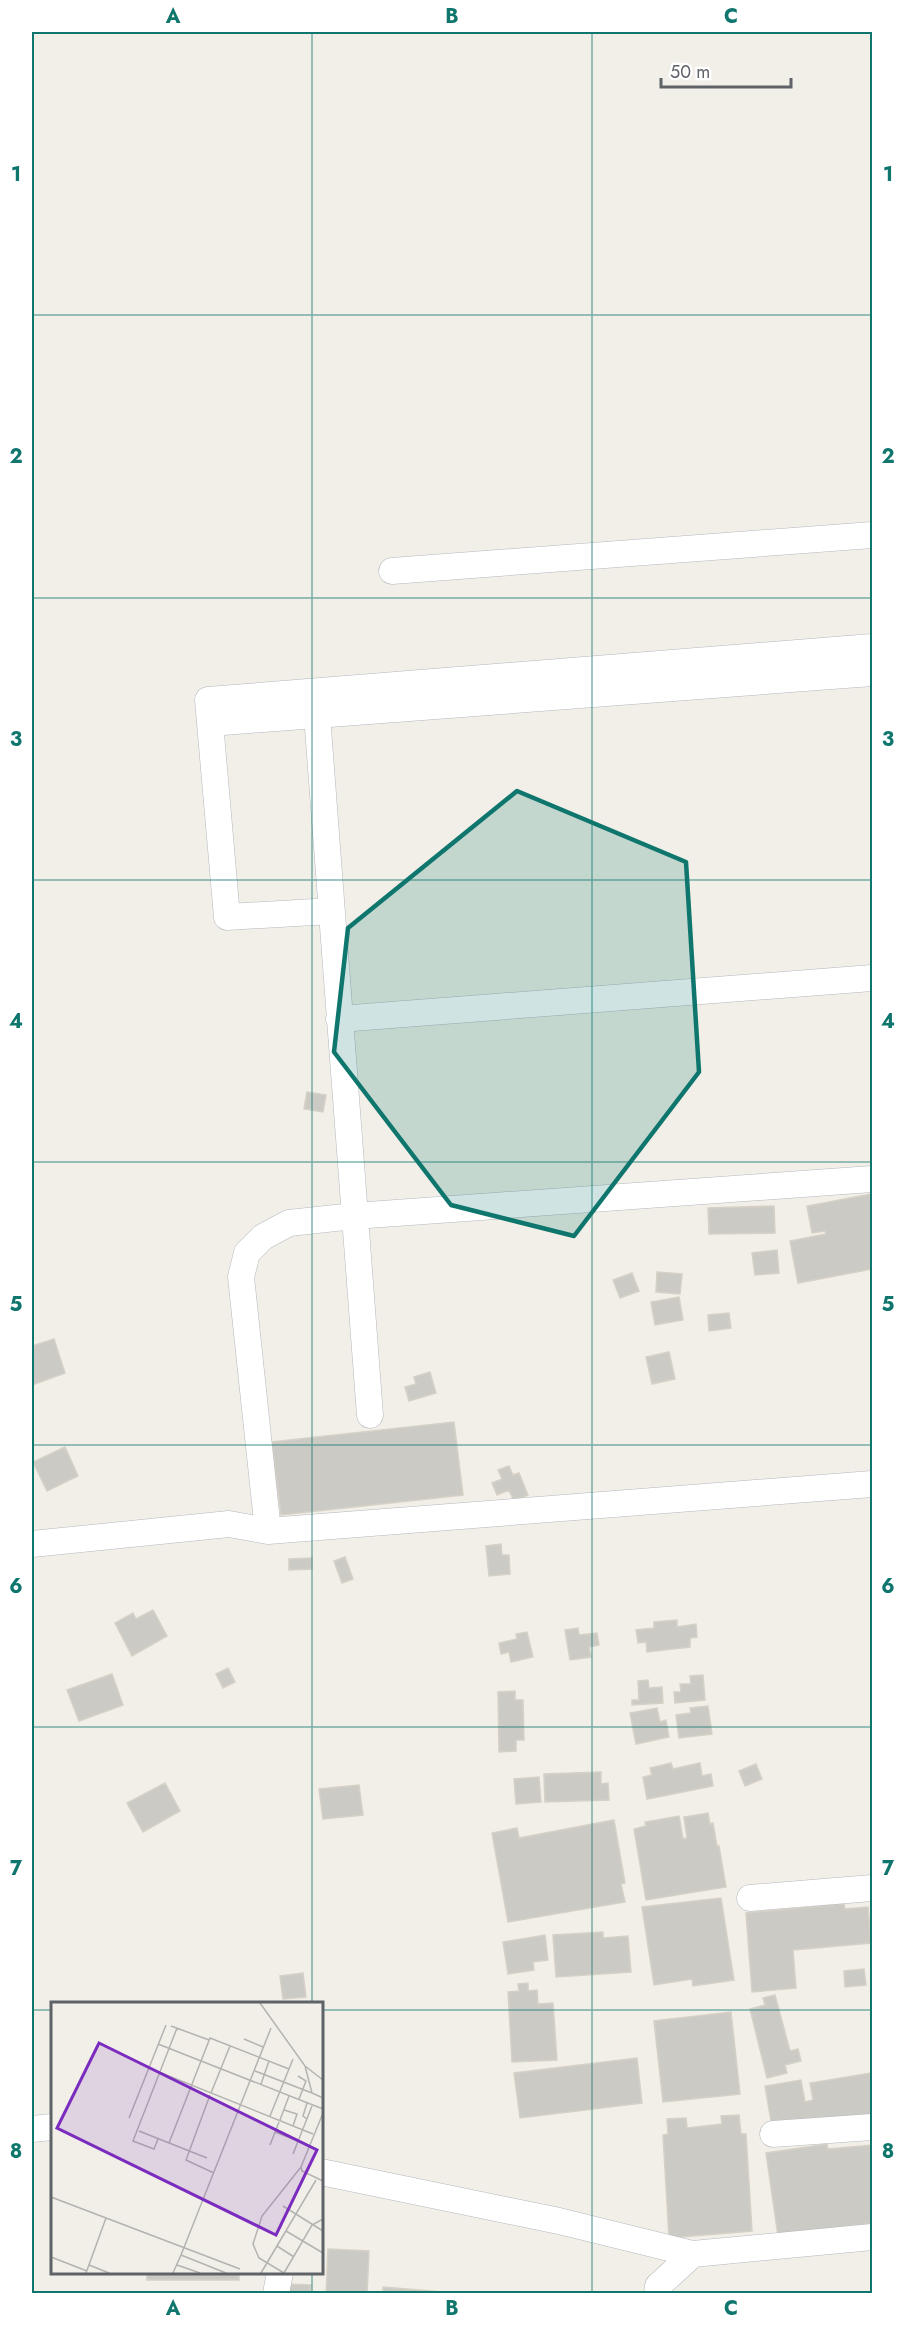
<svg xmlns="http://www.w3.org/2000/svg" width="904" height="2325" viewBox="0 0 904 2325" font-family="Jost,sans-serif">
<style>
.building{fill:#cccac5;stroke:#d6d1c6;stroke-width:1.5}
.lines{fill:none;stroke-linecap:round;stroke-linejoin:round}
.minor-casing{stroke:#b5b8bc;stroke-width:27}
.minor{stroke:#fff;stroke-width:26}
.marked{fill:#0f766e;fill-opacity:0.2;stroke:#0f766e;stroke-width:4.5;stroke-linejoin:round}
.grid{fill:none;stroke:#0f766e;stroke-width:1.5;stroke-opacity:0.55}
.inset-road{fill:none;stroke:#b3b3b1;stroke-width:1.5}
.view{fill:#7b2cbf;fill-opacity:0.15;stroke:#7b2cbf;stroke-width:3}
.inset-edge{fill:none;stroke:#5f6368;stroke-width:3}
.neatline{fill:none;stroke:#0f766e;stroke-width:2}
.grid-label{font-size:20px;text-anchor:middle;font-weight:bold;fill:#0f766e}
</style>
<rect width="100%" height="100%" fill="#f1efe8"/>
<!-- building -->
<path class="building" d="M 307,1092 L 326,1095 L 323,1112 L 304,1109 Z
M 872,1194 L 872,1269 L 798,1283 L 790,1241 L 826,1234 L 825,1231 L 812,1233 L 807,1206 Z
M 774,1206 L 775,1233 L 709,1234 L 708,1208 Z
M 777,1250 L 779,1273 L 755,1275 L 752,1253 Z
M 657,1272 L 682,1274 L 680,1294 L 656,1292 Z
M 632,1273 L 639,1291 L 620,1298 L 613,1280 Z
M 679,1297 L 683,1320 L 655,1325 L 651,1302 Z
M 729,1313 L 731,1328 L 709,1331 L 708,1315 Z
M 54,1339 L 65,1373 L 32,1385 L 32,1346 Z
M 669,1352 L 675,1379 L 652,1384 L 646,1357 Z
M 430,1372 L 436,1393 L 409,1401 L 405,1387 L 416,1384 L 414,1377 Z
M 454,1422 L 463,1495 L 281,1515 L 272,1442 Z
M 65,1447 L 78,1476 L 47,1491 L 33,1462 Z
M 509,1466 L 513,1475 L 519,1473 L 528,1495 L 514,1501 L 509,1490 L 497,1495 L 492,1483 L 502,1479 L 498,1470 Z
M 501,1544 L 502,1555 L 509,1555 L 510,1574 L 489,1576 L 486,1546 Z
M 345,1557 L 353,1579 L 342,1583 L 334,1561 Z
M 312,1558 L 312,1569 L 289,1570 L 289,1559 Z
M 153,1610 L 167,1636 L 132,1656 L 115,1623 L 133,1613 L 136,1619 Z
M 677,1620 L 677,1627 L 696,1624 L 697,1637 L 690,1638 L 690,1647 L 647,1652 L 646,1642 L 638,1643 L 636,1630 L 654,1628 L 654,1622 Z
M 578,1628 L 579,1635 L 597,1633 L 599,1645 L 589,1647 L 591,1657 L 570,1660 L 565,1630 Z
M 527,1632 L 533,1657 L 511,1662 L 509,1652 L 501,1654 L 499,1643 L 517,1639 L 516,1634 Z
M 228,1668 L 235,1682 L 223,1688 L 216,1674 Z
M 112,1674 L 123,1705 L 79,1721 L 67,1690 Z
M 703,1675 L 705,1700 L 675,1703 L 674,1692 L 681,1692 L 680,1684 L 691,1684 L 690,1676 Z
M 648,1680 L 649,1688 L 662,1687 L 663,1703 L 632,1705 L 632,1700 L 639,1700 L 638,1681 Z
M 515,1691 L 515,1700 L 523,1700 L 524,1740 L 516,1740 L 516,1751 L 499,1752 L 498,1692 Z
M 708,1706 L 712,1734 L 679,1738 L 676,1715 L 691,1713 L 690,1708 Z
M 657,1708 L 660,1722 L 666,1720 L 669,1737 L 636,1744 L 630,1713 Z
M 671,1763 L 673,1769 L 700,1763 L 702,1776 L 711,1774 L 713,1786 L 647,1799 L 643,1777 L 652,1775 L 650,1768 Z
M 756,1764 L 762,1779 L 745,1786 L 739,1771 Z
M 601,1772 L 601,1784 L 608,1783 L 609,1800 L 545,1802 L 544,1774 Z
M 539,1777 L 541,1802 L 516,1804 L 514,1779 Z
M 165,1783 L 180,1811 L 143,1832 L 127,1803 Z
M 359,1785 L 363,1815 L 323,1819 L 319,1789 Z
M 708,1813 L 710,1824 L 713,1823 L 717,1846 L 719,1846 L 726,1887 L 646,1900 L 634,1829 L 646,1826 L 645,1822 L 679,1816 L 683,1839 L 687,1838 L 684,1817 Z
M 614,1820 L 625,1883 L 621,1884 L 625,1902 L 508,1922 L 492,1833 L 517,1828 L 519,1838 Z
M 721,1898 L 734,1980 L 693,1986 L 692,1979 L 654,1985 L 642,1907 Z
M 844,1904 L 845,1909 L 868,1907 L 871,1943 L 793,1950 L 796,1988 L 752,1992 L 746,1913 Z
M 603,1932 L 603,1938 L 628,1936 L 631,1972 L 556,1977 L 553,1935 Z
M 545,1935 L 548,1960 L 533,1962 L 534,1970 L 508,1974 L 503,1942 Z
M 864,1969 L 866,1985 L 845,1987 L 844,1971 Z
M 303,1973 L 306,1997 L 283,1999 L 280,1976 Z
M 528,1983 L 528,1991 L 537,1990 L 538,2004 L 553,2003 L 557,2060 L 512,2062 L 508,1992 L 519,1991 L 518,1984 Z
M 775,1995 L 790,2051 L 798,2049 L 801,2061 L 785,2065 L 787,2073 L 767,2078 L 750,2009 L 765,2005 L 763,1998 Z
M 731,2012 L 740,2094 L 663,2102 L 654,2021 Z
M 637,2058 L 642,2103 L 520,2118 L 514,2073 Z
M 872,2073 L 872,2116 L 773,2133 L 765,2086 L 801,2080 L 805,2102 L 813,2100 L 810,2083 Z
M 739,2115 L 741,2134 L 746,2134 L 752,2231 L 669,2238 L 663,2135 L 668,2134 L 667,2119 L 686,2118 L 687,2128 L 722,2124 L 721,2116 Z
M 827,2144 L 828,2149 L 872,2145 L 872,2223 L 778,2236 L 766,2153 Z
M 328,2249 L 369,2251 L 367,2294 L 326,2294 Z
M 147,2272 L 239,2272 L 239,2280 L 147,2280 Z
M 284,2284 L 311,2285 L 310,2294 L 283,2294 Z
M 383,2287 L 442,2292 L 442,2294 L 383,2294 Z"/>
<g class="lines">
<defs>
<path id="minor" d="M 392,571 L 872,535
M 317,715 L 370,1415
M 210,723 L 872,673
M 331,911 L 227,917 L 208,700 L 872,647
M 339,1019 L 872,978
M 268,1531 L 241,1277 L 247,1253 L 263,1237 L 289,1223 L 354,1216 L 872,1179
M 32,1544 L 229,1524 L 268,1531 L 872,1484
M 750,1898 L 872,1888
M 32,2129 L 52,2127
M 773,2134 L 872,2127
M 321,2172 L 559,2221 L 693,2254
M 276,2294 L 280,2272
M 657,2294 L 658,2286 L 693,2254 L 872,2237"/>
</defs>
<!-- minor casing -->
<use href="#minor" class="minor-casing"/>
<!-- minor -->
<use href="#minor" class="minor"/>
</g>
<!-- marked area -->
<path class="marked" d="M 517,791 L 686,862 L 699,1072 L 574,1236 L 451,1205 L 334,1052 L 348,928 Z"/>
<!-- grid -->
<path class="grid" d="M 312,32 L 312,2004M 592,32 L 592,2294M 32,315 L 872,315M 32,598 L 872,598M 32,880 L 872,880M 32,1162 L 872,1162M 32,1445 L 872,1445M 32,1727 L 872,1727M 32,2010 L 52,2010M 321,2010 L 872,2010M 312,2272 L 312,2294"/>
<!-- overview -->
<g transform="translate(51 2002)">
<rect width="272" height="272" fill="#f1efe8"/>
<path class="inset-road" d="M 209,1 L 254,64 L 272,78M 120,24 L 158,38M 193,37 L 212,45M 107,42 L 272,107M 254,64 L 261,91 L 272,96M 98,66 L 262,132M 204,69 L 261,91M 247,74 L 255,79 L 248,97M 210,82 L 218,59M 160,91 L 179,44M 159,93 L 135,158 L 163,171M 233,108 L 246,112 L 242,124M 272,111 L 250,165 L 251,169 L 272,179M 219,114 L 242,57M 78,116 L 115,23M 256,117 L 252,114 L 256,101M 229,118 L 238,94M 88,129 L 156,156M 224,130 L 247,139M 107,137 L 103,147 L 82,139 L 126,26M 118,141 L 159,36 L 238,67M 219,143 L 228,120M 242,152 L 261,104M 0,195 L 189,267M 232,204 L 272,229M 235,229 L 272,251M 226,244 L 243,255M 130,253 L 220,26M 0,255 L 36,269M 38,263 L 58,271M 126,263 L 149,271M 35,271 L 55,216M 122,271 L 130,253 L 175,271M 210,271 L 265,178M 233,271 L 208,256 L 202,242 L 211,214 L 250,165M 233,271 L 261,223 L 272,217"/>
<path class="view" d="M 48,41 L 266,148 L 225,233 L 6,126 Z"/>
<rect width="272" height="272" class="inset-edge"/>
</g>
<!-- border -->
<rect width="904" height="2325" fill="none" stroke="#ffffff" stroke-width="66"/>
<!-- scale -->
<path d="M661 78v9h130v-9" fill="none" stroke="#5f6368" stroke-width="3"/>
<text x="670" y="78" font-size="18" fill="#5f6368" stroke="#ffffff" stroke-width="4.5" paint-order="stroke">50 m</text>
<rect x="33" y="33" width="838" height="2259" class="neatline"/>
<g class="grid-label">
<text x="173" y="23">A</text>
<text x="452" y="23">B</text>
<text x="731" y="23">C</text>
<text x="16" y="181">1</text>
<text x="888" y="181">1</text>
<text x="16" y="463">2</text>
<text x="888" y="463">2</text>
<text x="16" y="746">3</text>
<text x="888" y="746">3</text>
<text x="16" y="1028">4</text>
<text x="888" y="1028">4</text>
<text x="16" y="1311">5</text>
<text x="888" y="1311">5</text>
<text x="16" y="1593">6</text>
<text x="888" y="1593">6</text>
<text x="16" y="1875">7</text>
<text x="888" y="1875">7</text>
<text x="16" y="2158">8</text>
<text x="888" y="2158">8</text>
<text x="173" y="2315">A</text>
<text x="452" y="2315">B</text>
<text x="731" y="2315">C</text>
</g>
</svg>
